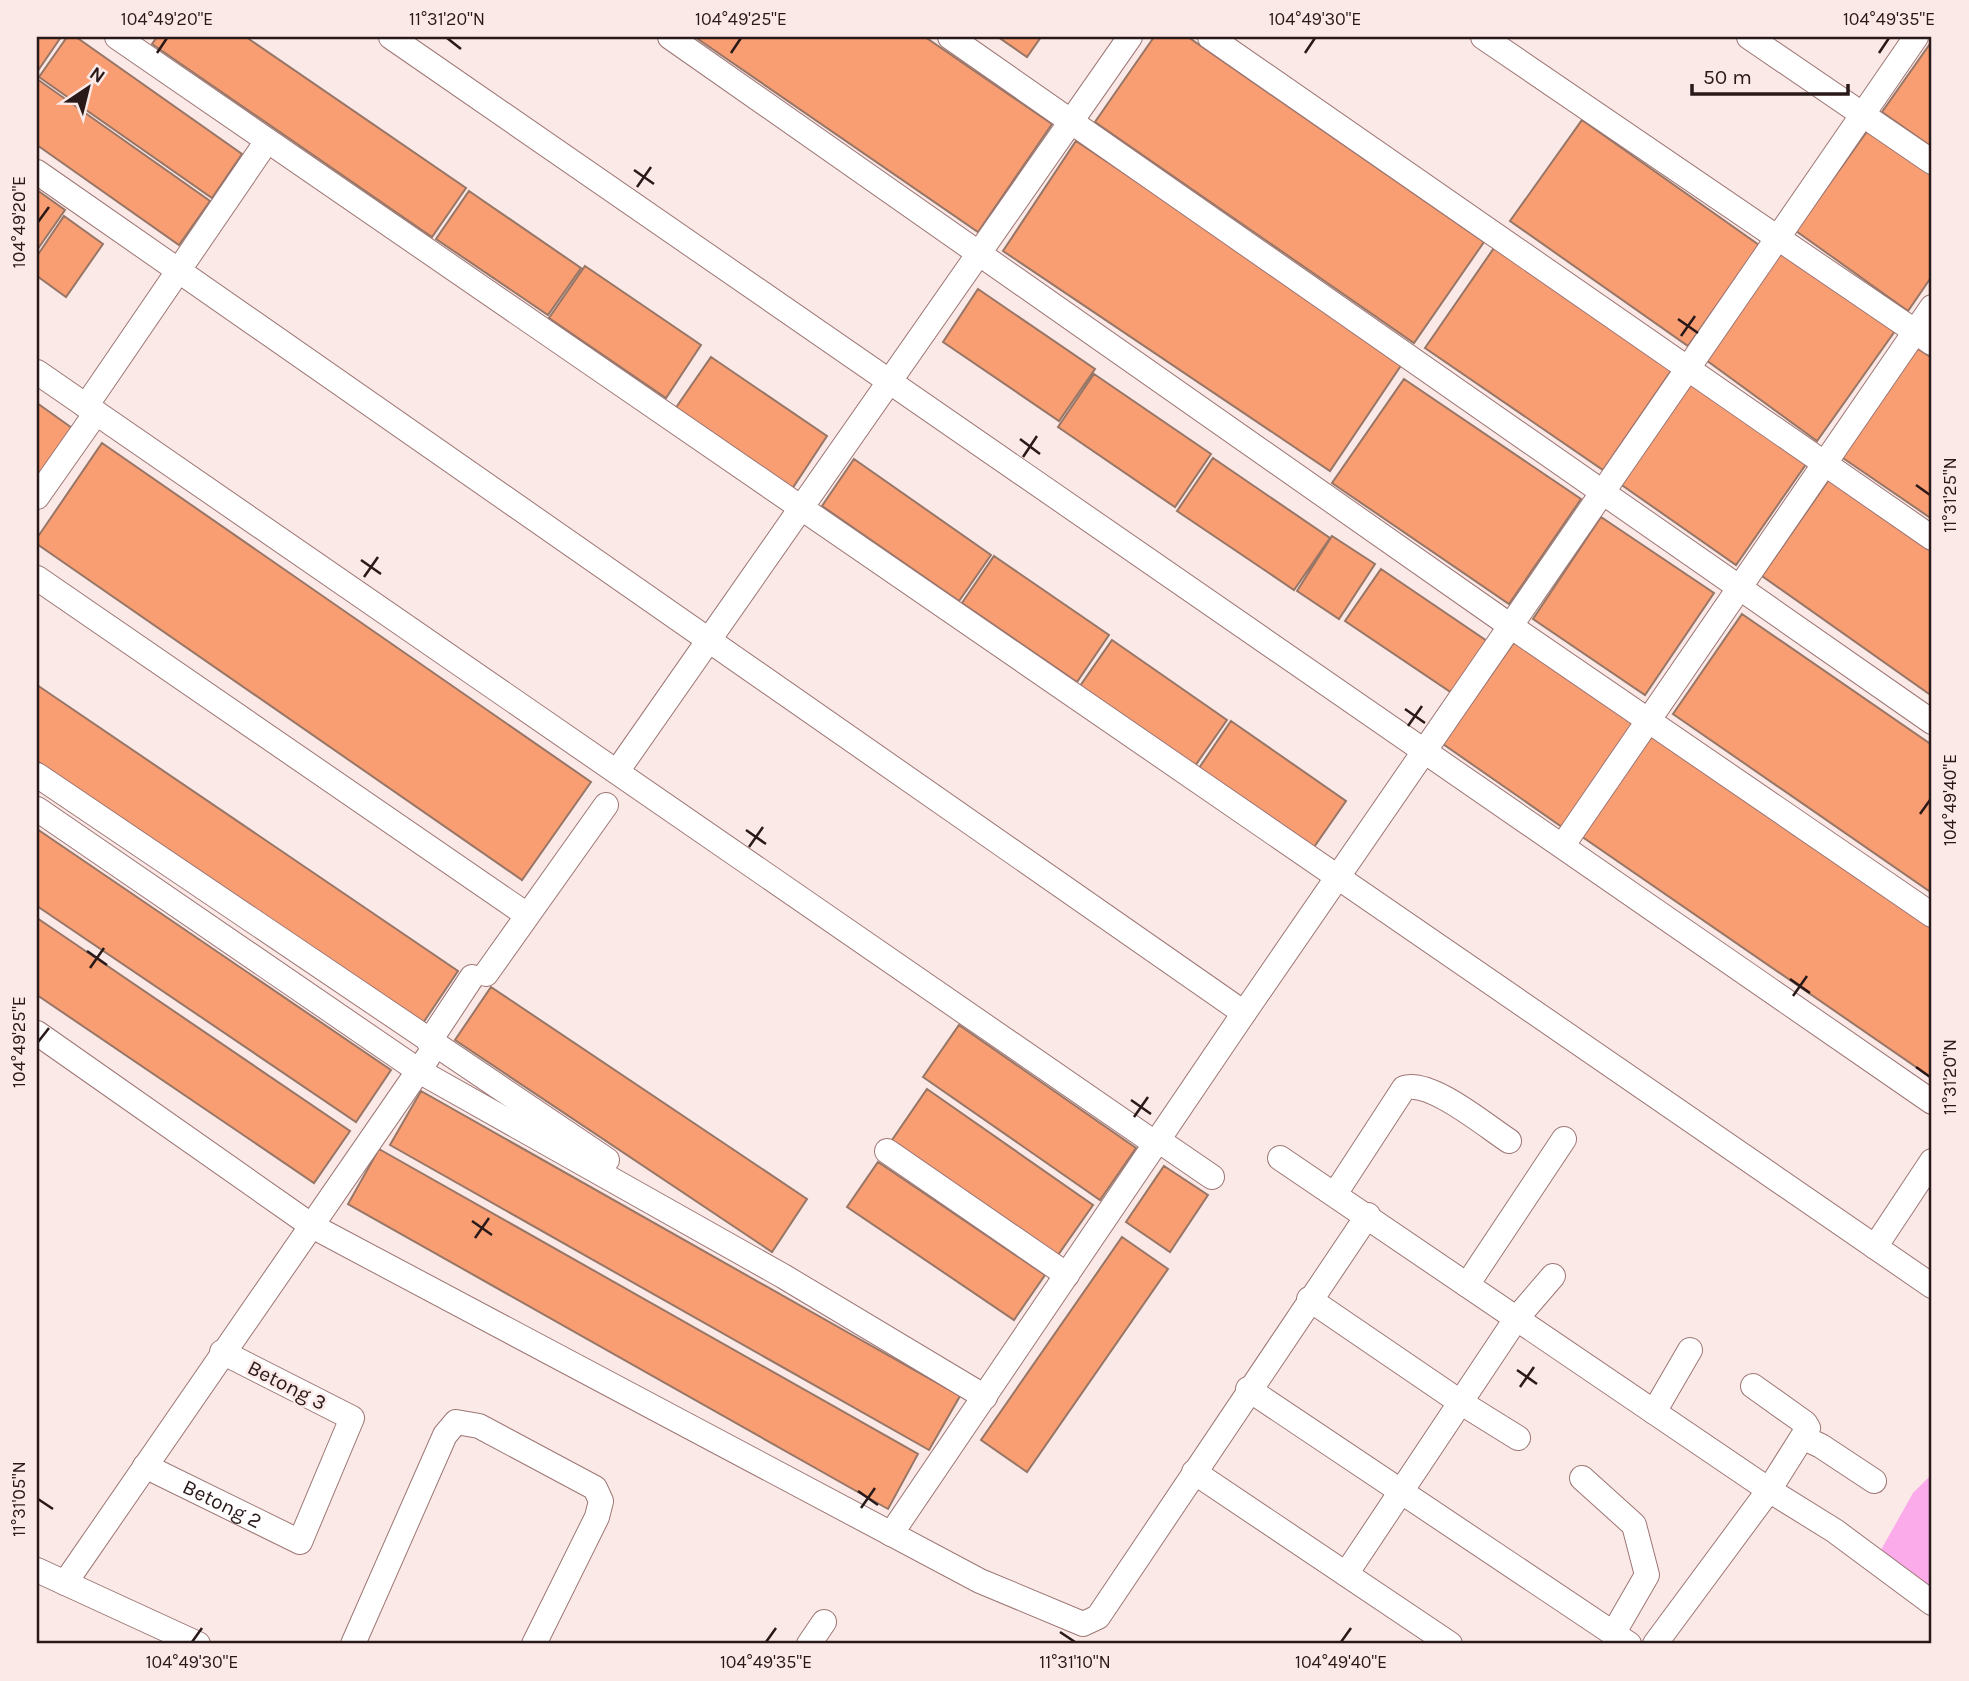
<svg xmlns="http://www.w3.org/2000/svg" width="1969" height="1681" viewBox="0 0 1969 1681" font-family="Karla,sans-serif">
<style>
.water{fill:#fbaaea}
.building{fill:#f99e73;stroke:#987666;stroke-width:2}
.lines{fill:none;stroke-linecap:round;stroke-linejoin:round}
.minor-casing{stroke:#9d7674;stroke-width:26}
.minor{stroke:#fff;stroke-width:24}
.ticks{fill:none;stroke:#291919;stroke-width:2.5}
.labels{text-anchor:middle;stroke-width:5;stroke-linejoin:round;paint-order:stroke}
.street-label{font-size:21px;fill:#291919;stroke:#fbe9e8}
.neatline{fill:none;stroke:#291919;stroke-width:2.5}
.ticks-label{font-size:18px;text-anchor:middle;fill:#291919}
</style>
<rect width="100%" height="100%" fill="#fbe9e8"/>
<!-- water -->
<path class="water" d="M 1932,1474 L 1932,1596 L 1877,1557 L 1913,1493 Z"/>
<!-- building -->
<path class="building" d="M 37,37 L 61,37 L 37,72 Z
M 67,37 L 76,37 L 242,154 L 212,198 L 39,77 Z
M 157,37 L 246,37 L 466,188 L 432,237 L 152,44 Z
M 695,37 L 925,37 L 1052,124 L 978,232 Z
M 998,37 L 1041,37 L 1027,57 Z
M 1154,37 L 1188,37 L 1484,242 L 1414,343 L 1095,122 Z
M 1932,41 L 1932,147 L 1882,112 Z
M 37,79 L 210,201 L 179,245 L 37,145 Z
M 1582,120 L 1759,245 L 1688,346 L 1510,221 Z
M 1868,130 L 1932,175 L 1932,276 L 1908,311 L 1796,231 Z
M 1076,141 L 1404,361 L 1330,471 L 1003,251 Z
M 37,190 L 65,210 L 37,250 Z
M 469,191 L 581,268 L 548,315 L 436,239 Z
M 64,216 L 103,244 L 66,297 L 37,276 L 37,256 Z
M 1496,245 L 1673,368 L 1603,470 L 1425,348 Z
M 1780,252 L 1895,331 L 1817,441 L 1706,360 Z
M 585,266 L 701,345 L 666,398 L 549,318 Z
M 978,289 L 1095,369 L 1059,421 L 943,342 Z
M 1915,347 L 1932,358 L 1932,519 L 1840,456 Z
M 711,357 L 827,436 L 792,489 L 675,409 Z
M 1094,374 L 1211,454 L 1175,507 L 1058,427 Z
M 1689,376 L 1809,460 L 1736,565 L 1616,481 Z
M 1404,379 L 1581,499 L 1509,604 L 1332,483 Z
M 37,403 L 72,428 L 37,478 Z
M 102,443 L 591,782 L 522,880 L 37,544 L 37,538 Z
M 1213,458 L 1330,538 L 1294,590 L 1177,511 Z
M 854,459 L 991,555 L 959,601 L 822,506 Z
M 1830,478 L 1932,550 L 1932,696 L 1762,576 Z
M 1601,517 L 1714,593 L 1645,695 L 1533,619 Z
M 1332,536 L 1375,564 L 1339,619 L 1297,591 Z
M 994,556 L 1109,635 L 1077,682 L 962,603 Z
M 1381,569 L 1487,641 L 1452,693 L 1345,621 Z
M 1742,614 L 1932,745 L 1932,893 L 1673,714 Z
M 1517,638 L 1636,721 L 1562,827 L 1443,744 Z
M 1112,640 L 1227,720 L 1195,766 L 1080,686 Z
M 37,685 L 458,971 L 423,1023 L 37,761 Z
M 1231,721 L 1346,801 L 1314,847 L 1199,768 Z
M 1654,729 L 1932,920 L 1932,1078 L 1581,836 Z
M 37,829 L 391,1070 L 356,1122 L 37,906 Z
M 37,918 L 350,1131 L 314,1183 L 37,995 Z
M 491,987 L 807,1199 L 772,1252 L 455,1040 Z
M 959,1025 L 1136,1148 L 1100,1200 L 923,1077 Z
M 927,1089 L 1093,1205 L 1058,1255 L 892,1140 Z
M 421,1091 L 960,1396 L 929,1450 L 390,1145 Z
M 379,1149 L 918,1454 L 888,1509 L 348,1204 Z
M 878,1162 L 1045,1275 L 1014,1320 L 847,1207 Z
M 1164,1166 L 1208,1195 L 1170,1252 L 1126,1222 Z
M 1122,1237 L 1168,1269 L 1027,1472 L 981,1440 Z"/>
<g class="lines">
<defs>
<g id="minor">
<path d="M 117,37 L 1932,1286"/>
<path d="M 391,37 L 1932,1102"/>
<path d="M 670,37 L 1512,627 L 1932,915"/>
<path d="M 950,37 L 1932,722"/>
<path d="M 1210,37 L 1932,538"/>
<path d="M 1483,37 L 1932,343"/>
<path d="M 1749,37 L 1932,162"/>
<path d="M 37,172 L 1244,1013"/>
<path d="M 37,372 L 1156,1144"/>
<path d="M 86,406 L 267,141"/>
<path d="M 37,497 L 96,413"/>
<path d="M 37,578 L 527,915"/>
<path d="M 618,770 L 1130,37"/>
<path d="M 37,775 L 607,1160"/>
<path d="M 37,809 L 419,1071 L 783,1276 L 985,1397"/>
<path d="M 1563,845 L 1932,307"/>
<path d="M 486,974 L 606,805"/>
<path d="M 37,1033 L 312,1226 L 980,1581 L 1083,1624 L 1098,1617 L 1368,1215"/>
<path d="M 429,1042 L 472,977"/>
<path d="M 1158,1140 L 1212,1177"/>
<path d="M 887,1151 L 1067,1275"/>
<path d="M 1280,1158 L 1769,1490 L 1655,1644"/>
<path d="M 1335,1194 L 1404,1088 C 1430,1079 1486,1126 1509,1141"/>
<path d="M 1875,1247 L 1932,1161"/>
<path d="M 1467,1285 L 1564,1139"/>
<path d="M 1309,1299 L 1460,1402 L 1518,1438"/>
<path d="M 1753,1386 L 1805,1423 L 1808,1428 L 1769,1490 L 1835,1531 L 1932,1603"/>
<path d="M 1248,1389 L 1629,1644"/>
<path d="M 1654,1412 L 1690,1350"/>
<path d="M 1804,1438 L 1821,1446 L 1874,1481"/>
<path id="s1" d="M 145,1466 L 300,1542 L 352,1418 L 222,1352"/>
<path d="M 1194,1472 L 1450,1644"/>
<path d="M 1582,1478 L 1634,1525 L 1647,1575 L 1613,1634"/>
<path d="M 891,1534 L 1244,1013 L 1916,37"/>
<path d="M 37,1570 L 198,1644"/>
<path d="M 1346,1574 L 1516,1319 L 1553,1276"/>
<path d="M 65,1583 L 428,1057"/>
<path d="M 353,1644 L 445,1435 L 456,1422 L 479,1426 L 595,1488 L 601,1501 L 597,1517 L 534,1644"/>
<path d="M 809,1644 L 824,1622"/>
</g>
</defs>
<!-- minor casing -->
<use href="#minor" class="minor-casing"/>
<!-- minor -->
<use href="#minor" class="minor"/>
</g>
<!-- ticks -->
<path class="ticks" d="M 447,38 L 461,49M 157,53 L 167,38M 731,53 L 741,38M 1305,53 L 1315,38M 1879,53 L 1889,38M 634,170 L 654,184M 637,187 L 651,167M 38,222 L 49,207M 1678,319 L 1698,333M 1681,336 L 1695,316M 1020,439 L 1040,454M 1023,457 L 1037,436M 1916,485 L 1930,495M 361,560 L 381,574M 364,577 L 378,557M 1405,709 L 1425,723M 1408,726 L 1422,706M 1920,814 L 1930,800M 746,830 L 766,844M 749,847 L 763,827M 87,951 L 107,965M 90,968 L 104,948M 1790,979 L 1810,993M 1793,996 L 1807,976M 38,1042 L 49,1028M 1916,1067 L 1930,1077M 1131,1100 L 1151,1114M 1134,1117 L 1148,1097M 472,1221 L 492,1235M 475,1238 L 489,1218M 1517,1370 L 1537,1384M 1520,1387 L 1534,1367M 858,1491 L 878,1505M 38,1499 L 53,1509M 861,1508 L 875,1488M 1060,1632 L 1075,1642M 192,1642 L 202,1628M 766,1642 L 776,1628M 1341,1642 L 1351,1628"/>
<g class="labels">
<!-- street labels -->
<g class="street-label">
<text transform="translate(287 1385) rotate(27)" y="7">Betong 3</text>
<text dy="7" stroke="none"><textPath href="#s1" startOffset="86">Betong 2</textPath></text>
</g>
</g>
<!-- border -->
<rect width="1969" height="1681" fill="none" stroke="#fbe9e8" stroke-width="77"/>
<!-- north arrow -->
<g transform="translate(88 88) rotate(35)" stroke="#fbe9e8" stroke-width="5" paint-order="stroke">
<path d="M0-5L12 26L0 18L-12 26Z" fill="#291919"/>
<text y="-10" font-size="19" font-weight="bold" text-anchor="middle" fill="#291919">N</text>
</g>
<!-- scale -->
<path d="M1692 84v10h156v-10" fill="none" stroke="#291919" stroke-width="3.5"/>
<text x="1703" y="84" font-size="21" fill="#291919" stroke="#fbe9e8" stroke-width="5" paint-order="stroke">50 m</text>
<rect x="38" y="38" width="1892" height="1604" class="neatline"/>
<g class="ticks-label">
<text x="167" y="25">104°49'20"E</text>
<text x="447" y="25">11°31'20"N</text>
<text x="741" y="25">104°49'25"E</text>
<text x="1315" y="25">104°49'30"E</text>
<text x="1889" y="25">104°49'35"E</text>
<text transform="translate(19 222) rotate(-90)" y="6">104°49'20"E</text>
<text transform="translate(1950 495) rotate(-90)" y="6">11°31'25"N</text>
<text transform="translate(1950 800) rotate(-90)" y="6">104°49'40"E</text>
<text transform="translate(19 1042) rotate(-90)" y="6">104°49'25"E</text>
<text transform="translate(1950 1077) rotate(-90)" y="6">11°31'20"N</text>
<text transform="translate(19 1499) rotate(-90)" y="6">11°31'05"N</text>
<text x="192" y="1668">104°49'30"E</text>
<text x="766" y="1668">104°49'35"E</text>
<text x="1075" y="1668">11°31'10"N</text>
<text x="1341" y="1668">104°49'40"E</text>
</g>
</svg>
